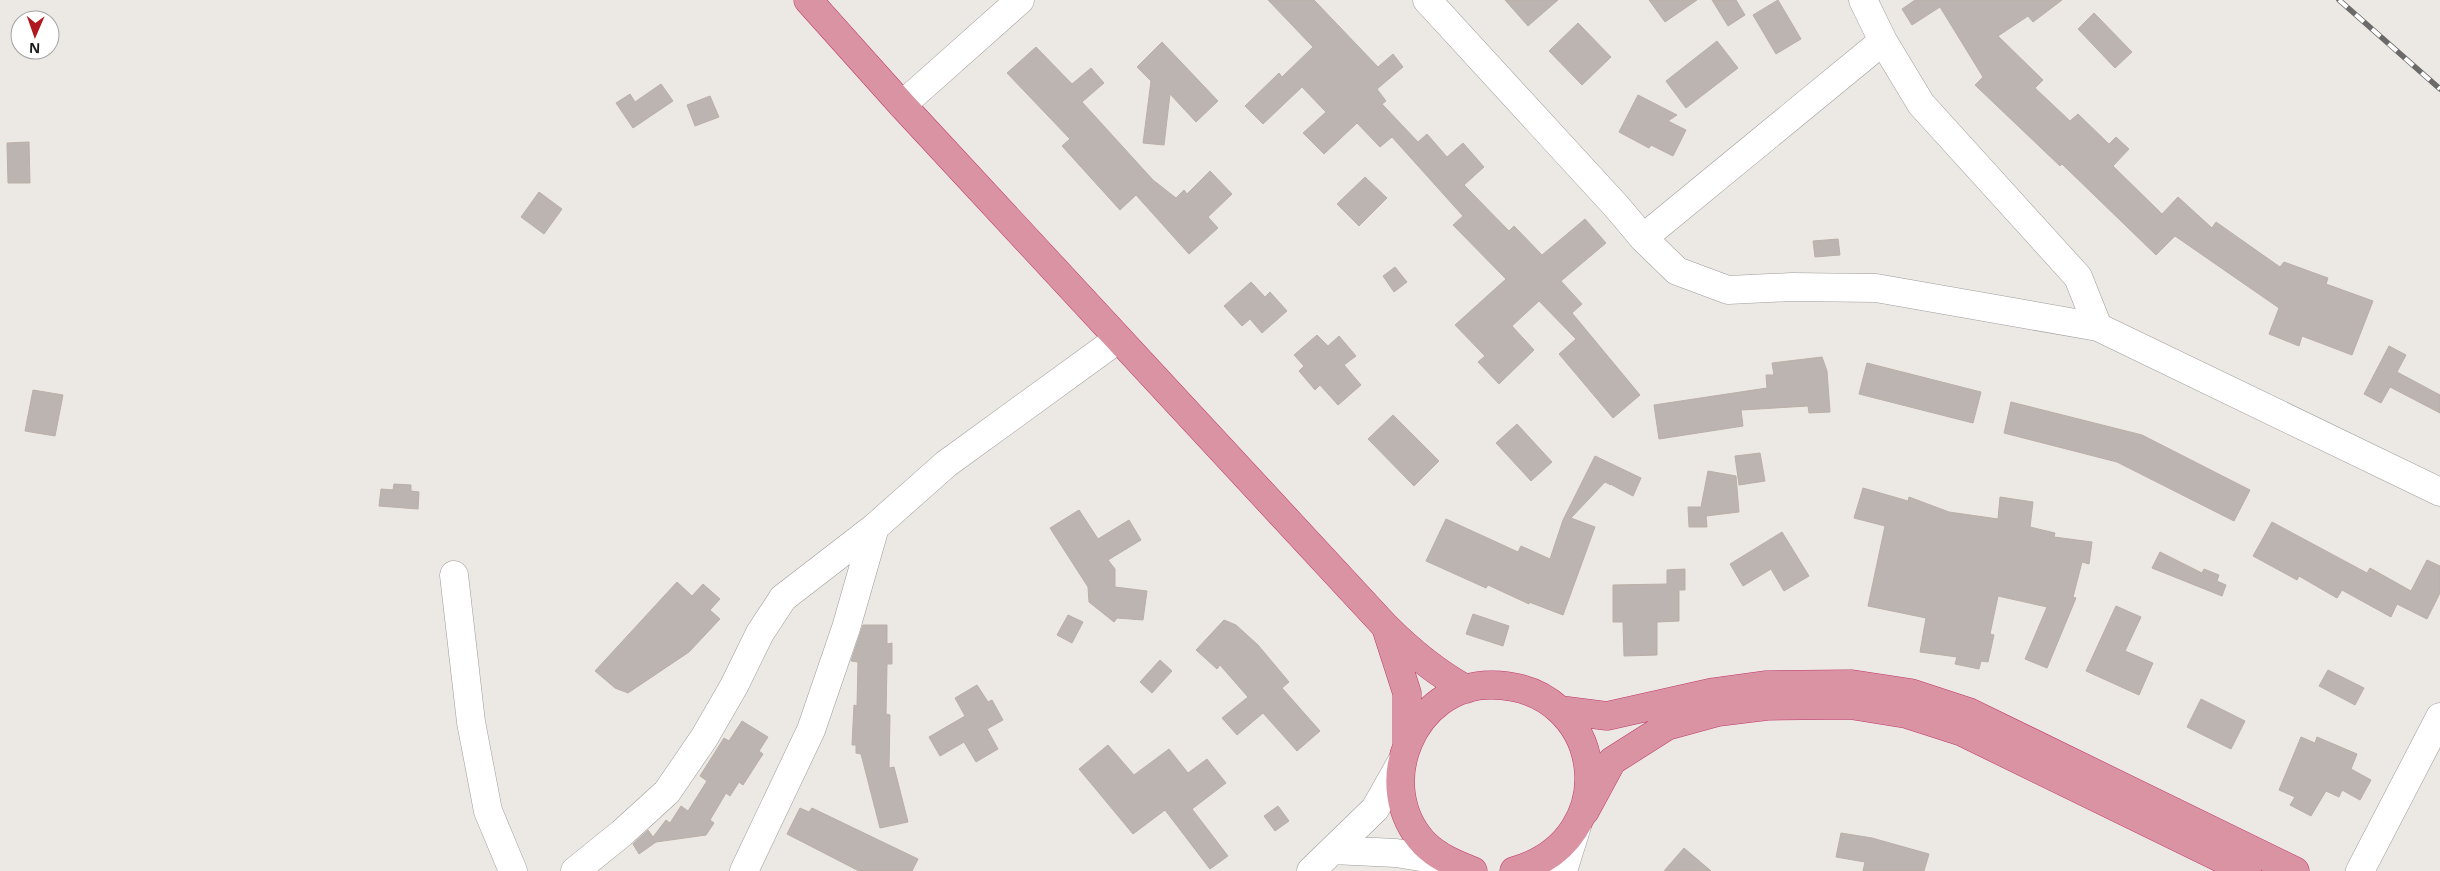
<svg xmlns="http://www.w3.org/2000/svg" width="2440" height="871" viewBox="0 0 2440 871" font-family="'Noto Sans',sans-serif">
<style>
.building{fill:#bcb4b0;stroke:#bbafa7}
.lines{fill:none;stroke-linecap:round;stroke-linejoin:round}
.minor-casing{stroke:#9d9d9d;stroke-width:29}
.highway-casing{stroke:#c0396d;stroke-width:29}
.minor{stroke:#fff;stroke-width:28}
.highway{stroke:#da93a3;stroke-width:28}
.rail-casing{stroke:#6a6a6a;stroke-width:5.5}
.rail{stroke:#fff;stroke-width:4;stroke-dasharray:11;stroke-linecap:butt}
</style>
<rect width="100%" height="100%" fill="#ece8e3"/>
<!-- building -->
<path class="building" d="M 1268,0 L 1314,0 L 1378,67 L 1393,54 L 1403,67 L 1377,89 L 1386,101 L 1382,104 L 1418,142 L 1427,134 L 1447,157 L 1463,143 L 1484,167 L 1464,185 L 1509,231 L 1514,226 L 1542,255 L 1585,219 L 1606,243 L 1561,281 L 1582,304 L 1572,313 L 1640,395 L 1613,418 L 1559,354 L 1576,339 L 1539,301 L 1512,326 L 1534,350 L 1499,384 L 1478,362 L 1485,356 L 1455,325 L 1506,279 L 1453,225 L 1463,216 L 1392,137 L 1380,147 L 1357,123 L 1324,154 L 1303,133 L 1326,112 L 1302,87 L 1263,124 L 1245,106 L 1279,73 L 1282,77 L 1313,47 Z
M 1505,0 L 1558,0 L 1528,26 Z
M 1649,0 L 1697,0 L 1665,22 Z
M 1712,0 L 1736,0 L 1745,15 L 1728,26 Z
M 1778,0 L 1801,39 L 1776,54 L 1753,15 Z
M 1915,0 L 2062,0 L 2033,22 L 2028,16 L 1998,36 L 2043,80 L 2035,88 L 2070,121 L 2078,114 L 2109,144 L 2116,137 L 2129,149 L 2113,166 L 2162,214 L 2178,197 L 2212,228 L 2216,222 L 2280,267 L 2284,262 L 2328,278 L 2326,284 L 2373,301 L 2352,355 L 2302,336 L 2299,346 L 2269,334 L 2279,308 L 2175,236 L 2156,255 L 2062,164 L 2060,166 L 1975,85 L 1983,77 L 1940,7 L 1912,25 L 1902,9 Z
M 2094,13 L 2132,52 L 2115,68 L 2078,29 Z
M 1578,23 L 1611,57 L 1582,85 L 1549,51 Z
M 1717,41 L 1738,68 L 1686,108 L 1666,81 Z
M 1162,42 L 1218,101 L 1196,122 L 1170,94 L 1164,145 L 1143,143 L 1151,81 L 1137,67 Z
M 1036,47 L 1072,84 L 1091,68 L 1104,83 L 1082,102 L 1153,180 L 1176,198 L 1184,190 L 1187,194 L 1210,171 L 1232,194 L 1208,217 L 1218,228 L 1189,254 L 1136,195 L 1120,210 L 1062,146 L 1070,139 L 1007,73 Z
M 661,84 L 673,101 L 633,128 L 616,103 L 630,94 L 635,102 Z
M 1638,95 L 1677,115 L 1668,121 L 1686,130 L 1673,156 L 1651,145 L 1649,148 L 1619,132 Z
M 710,96 L 719,117 L 695,126 L 687,105 Z
M 29,142 L 30,183 L 8,183 L 7,143 Z
M 1365,177 L 1387,198 L 1359,226 L 1337,204 Z
M 539,192 L 562,209 L 544,234 L 521,217 Z
M 1838,239 L 1840,255 L 1815,257 L 1813,241 Z
M 1395,267 L 1407,282 L 1394,292 L 1383,276 Z
M 1251,282 L 1265,297 L 1270,292 L 1287,311 L 1262,333 L 1250,319 L 1242,326 L 1224,306 Z
M 1317,335 L 1328,346 L 1339,336 L 1356,356 L 1344,365 L 1361,385 L 1338,405 L 1320,385 L 1315,390 L 1299,371 L 1304,366 L 1294,355 Z
M 2389,346 L 2406,355 L 2397,372 L 2440,395 L 2440,413 L 2390,387 L 2381,403 L 2364,394 Z
M 1822,357 L 1827,371 L 1830,412 L 1809,413 L 1808,406 L 1741,410 L 1743,426 L 1659,439 L 1654,405 L 1767,388 L 1766,375 L 1774,375 L 1772,363 Z
M 1867,363 L 1981,392 L 1973,423 L 1859,394 Z
M 33,390 L 63,395 L 55,436 L 25,431 Z
M 2011,402 L 2142,435 L 2250,490 L 2234,521 L 2117,462 L 2004,433 Z
M 1393,415 L 1439,461 L 1414,486 L 1368,439 Z
M 1517,424 L 1552,462 L 1531,481 L 1496,443 Z
M 1760,453 L 1765,481 L 1739,485 L 1735,456 Z
M 1595,456 L 1641,478 L 1633,496 L 1612,485 L 1612,483 L 1611,485 L 1605,482 L 1571,518 L 1595,527 L 1563,615 L 1529,602 L 1529,604 L 1488,585 L 1486,588 L 1426,561 L 1446,519 L 1518,552 L 1521,546 L 1550,559 L 1563,520 Z
M 1708,471 L 1736,476 L 1739,512 L 1706,516 L 1707,527 L 1689,527 L 1688,507 L 1701,507 Z
M 394,484 L 411,485 L 411,491 L 419,492 L 418,509 L 379,506 L 381,489 L 393,490 Z
M 1863,488 L 1908,501 L 1909,497 L 1949,512 L 1998,519 L 2000,497 L 2033,502 L 2030,527 L 2055,533 L 2054,537 L 2092,542 L 2089,564 L 2082,562 L 2073,597 L 2076,598 L 2047,668 L 2025,659 L 2047,607 L 1998,596 L 1990,634 L 1994,635 L 1988,662 L 1981,661 L 1979,669 L 1955,664 L 1957,657 L 1920,652 L 1926,618 L 1868,606 L 1885,526 L 1854,518 Z
M 1079,510 L 1098,539 L 1129,520 L 1141,540 L 1108,560 L 1115,569 L 1115,587 L 1147,591 L 1143,620 L 1117,618 L 1114,622 L 1089,602 L 1088,587 L 1050,528 Z
M 2272,522 L 2367,573 L 2370,568 L 2411,591 L 2427,560 L 2440,566 L 2440,593 L 2427,619 L 2397,604 L 2391,617 L 2342,590 L 2337,598 L 2299,576 L 2297,580 L 2253,556 Z
M 1782,532 L 1809,576 L 1784,591 L 1771,569 L 1743,586 L 1730,564 Z
M 2160,552 L 2202,573 L 2204,569 L 2219,575 L 2217,581 L 2226,585 L 2222,596 L 2152,568 Z
M 1685,569 L 1685,590 L 1679,590 L 1679,621 L 1657,622 L 1657,655 L 1624,656 L 1623,622 L 1613,622 L 1613,585 L 1667,584 L 1667,570 Z
M 677,582 L 692,596 L 703,584 L 720,599 L 710,610 L 720,619 L 689,652 L 628,693 L 615,688 L 595,671 Z
M 2116,606 L 2141,617 L 2125,651 L 2153,663 L 2139,695 L 2086,671 Z
M 1473,614 L 1509,626 L 1503,646 L 1466,634 Z
M 1068,615 L 1083,622 L 1072,643 L 1057,635 Z
M 1224,620 L 1236,625 L 1258,645 L 1289,682 L 1282,688 L 1320,731 L 1297,751 L 1263,713 L 1237,735 L 1222,718 L 1248,697 L 1220,665 L 1217,669 L 1196,650 Z
M 863,625 L 887,625 L 887,644 L 892,643 L 892,664 L 887,664 L 886,714 L 890,715 L 889,768 L 894,767 L 908,822 L 880,828 L 861,754 L 856,753 L 856,745 L 852,745 L 854,705 L 857,706 L 858,662 L 851,661 Z
M 1160,660 L 1172,671 L 1152,693 L 1140,682 Z
M 2328,670 L 2364,688 L 2355,705 L 2319,686 Z
M 977,685 L 988,702 L 992,700 L 1003,720 L 987,729 L 998,749 L 976,762 L 964,742 L 940,756 L 929,737 L 965,716 L 955,698 Z
M 2201,699 L 2245,721 L 2231,749 L 2187,727 Z
M 742,721 L 768,737 L 759,751 L 763,754 L 743,785 L 739,782 L 730,796 L 726,793 L 710,820 L 714,823 L 706,835 L 656,842 L 639,854 L 633,844 L 648,830 L 653,837 L 666,820 L 670,823 L 681,806 L 688,811 L 707,781 L 700,776 L 724,738 L 729,741 Z
M 2301,737 L 2315,743 L 2317,737 L 2357,754 L 2351,769 L 2371,780 L 2360,800 L 2342,790 L 2339,797 L 2326,791 L 2311,816 L 2290,805 L 2295,797 L 2279,790 Z
M 1108,745 L 1134,775 L 1169,749 L 1188,773 L 1207,759 L 1226,783 L 1192,809 L 1228,856 L 1210,869 L 1165,810 L 1133,834 L 1079,769 Z
M 1278,806 L 1289,821 L 1275,831 L 1264,816 Z
M 800,808 L 809,812 L 812,808 L 918,859 L 912,871 L 859,871 L 787,834 Z
M 1841,833 L 1872,838 L 1929,854 L 1924,871 L 1863,871 L 1865,862 L 1836,857 Z
M 1684,848 L 1711,871 L 1664,871 Z"/>
<g class="lines">
<defs>
<path id="minor" d="M 1427,0 L 1617,207 L 1643,238 L 1677,271 L 1728,290 L 1792,287 L 1876,288 L 2098,327
M 1863,0 L 1883,41 L 1921,104 L 2078,277 L 2098,327 L 2440,492
M 902,105 L 1020,0
M 1643,238 L 1883,41
M 454,575 L 471,722 L 488,811 L 513,871
M 1333,850 L 1396,853 L 1446,861
M 575,871 L 622,833 L 667,792 L 704,738 L 734,686 L 760,633 L 783,598 L 875,527
M 744,871 L 811,730 L 846,628 L 875,527 L 946,464 L 1118,339
M 1311,871 L 1375,809 L 1401,763
M 1563,871 L 1577,826
M 2360,871 L 2440,717"/>
<path id="highway" d="M 808,0 L 902,105 L 1386,627 C 1411,652 1435,672 1466,689
M 1387,631 L 1407,693 L 1407,743
M 1560,710 L 1607,716 L 1714,692 L 1765,685 L 1852,684 L 1911,693 L 1969,712 L 2295,871
M 1585,811 L 1612,761 L 1667,726 L 1718,712 L 1767,706 L 1850,705 L 1906,714 L 1962,732 L 2247,871
M 1473,871 C 1455,864 1438,857 1424,843 C 1371,786 1413,684 1492,685 C 1606,686 1627,839 1514,871"/>
</defs>
<!-- minor casing -->
<use href="#minor" class="minor-casing"/>
<!-- highway casing -->
<use href="#highway" class="highway-casing"/>
<!-- minor -->
<use href="#minor" class="minor"/>
<!-- highway -->
<use href="#highway" class="highway"/>
<defs>
<path id="rail" d="M 2339,0 L 2440,89"/>
</defs>
<!-- rail casing -->
<use href="#rail" class="rail-casing"/>
<!-- rail -->
<use href="#rail" class="rail"/>
</g>
<!-- north arrow -->
<g transform="translate(35 35) rotate(182)"><circle r="24" fill="#ffffff" stroke="#a4a4a4"/>
<path d="M0-4L9 19L0 12L-9 19Z" fill="#af181e"/>
<text y="-8" font-size="14" font-weight="bold" text-anchor="middle" fill="#1c1c1c">N</text>
</g>
</svg>
